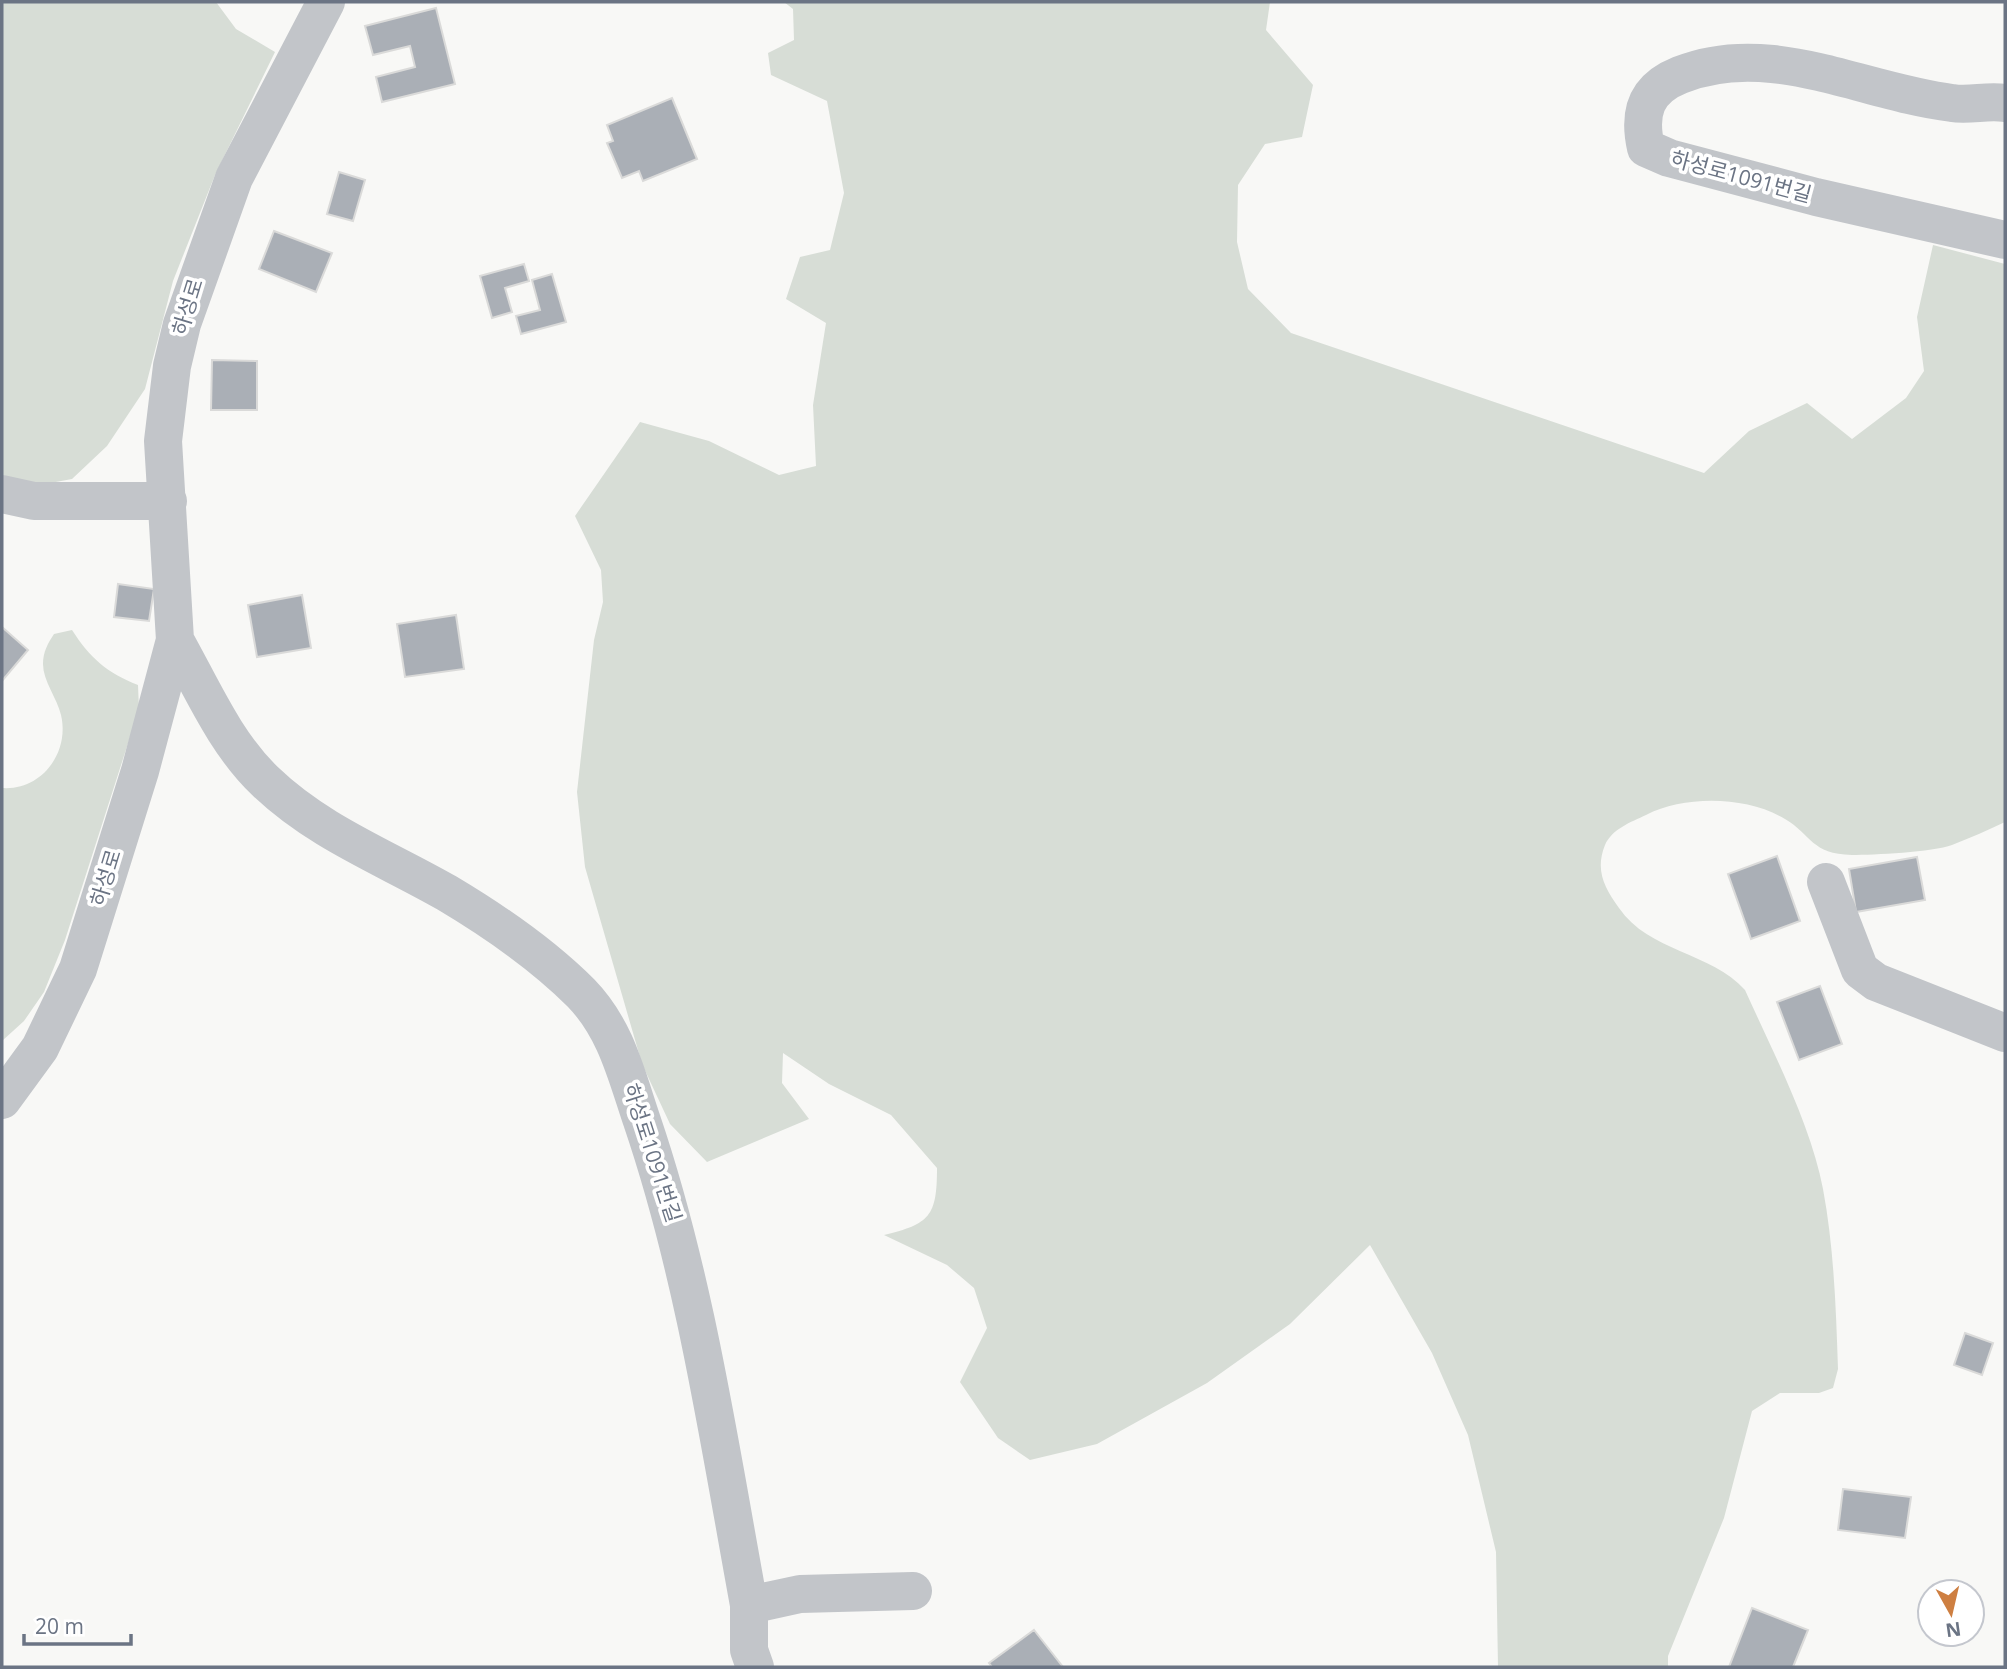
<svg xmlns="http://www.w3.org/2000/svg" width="2007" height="1669" viewBox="0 0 2007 1669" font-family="'Open Sans','Noto Sans KR',sans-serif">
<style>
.green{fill:#d7ddd6}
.building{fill:#aaafb6;stroke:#dadad9;stroke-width:2}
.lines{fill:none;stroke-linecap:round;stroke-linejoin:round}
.minor{stroke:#c2c5c9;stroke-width:38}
.labels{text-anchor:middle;stroke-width:7;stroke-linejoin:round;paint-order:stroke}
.street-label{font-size:21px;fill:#6b7484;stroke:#fff}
</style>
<rect width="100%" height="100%" fill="#f8f8f6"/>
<!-- green -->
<path class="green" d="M 2,2 L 216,2 L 236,29 L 275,52 L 215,175 L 173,281 L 145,389 L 107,446 L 72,479 L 34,486 L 2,481 Z
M 784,2 L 1270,2 L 1266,30 L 1313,85 L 1302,137 L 1265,144 L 1238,185 L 1237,242 L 1248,289 L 1291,333 L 1704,473 L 1749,431 L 1807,403 L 1852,439 L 1906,398 L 1924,371 L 1917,317 L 1933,245 L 2005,264 L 2005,822 C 1988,830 1970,838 1952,845 C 1933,852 1873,855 1852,855 C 1811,854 1812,835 1785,819 C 1747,796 1685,795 1646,815 C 1631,822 1612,829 1605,845 C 1595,870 1604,887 1619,908 C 1649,952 1711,952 1745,990 C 1772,1050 1811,1125 1823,1189 C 1834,1248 1836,1309 1838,1369 L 1833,1388 L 1819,1393 L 1780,1393 L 1752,1411 L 1724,1518 L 1668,1656 L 1668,1667 L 1498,1667 L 1496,1552 L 1468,1435 L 1432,1353 L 1370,1245 L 1290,1324 L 1207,1383 L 1097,1444 L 1030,1460 L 998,1438 L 960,1382 L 987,1328 L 974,1288 L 947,1265 L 884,1235 C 930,1224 937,1216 937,1168 L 891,1115 L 829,1084 L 783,1053 L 782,1083 L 809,1119 L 707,1162 L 670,1124 L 642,1064 L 585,867 L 577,792 L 594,640 L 603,602 L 601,570 L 575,516 L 640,422 L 709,441 L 779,475 L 816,466 L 813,405 L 826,323 L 786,299 L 800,257 L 830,250 L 844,193 L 827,101 L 771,75 L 768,53 L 794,40 L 793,9 Z
M 72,630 C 90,658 107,673 138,685 L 139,709 L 65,940 L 44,992 L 24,1021 L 2,1041 L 2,788 C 41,791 70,753 61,715 C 57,698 43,681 43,664 C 43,652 48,643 54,634 Z"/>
<!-- building -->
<path class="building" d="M 436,8 L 455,84 L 382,102 L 376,77 L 415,67 L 410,46 L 373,55 L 365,26 Z
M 672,98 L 697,159 L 643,181 L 639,171 L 622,178 L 607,143 L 613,141 L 607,125 Z
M 339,172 L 365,180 L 353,221 L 327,214 Z
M 274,231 L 332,253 L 316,292 L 259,269 Z
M 524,264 L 529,281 L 505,288 L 512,312 L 492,318 L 480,276 Z
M 552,274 L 566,322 L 521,334 L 516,316 L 540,310 L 532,280 Z
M 212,360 L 257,361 L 257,410 L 211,410 Z
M 118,584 L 154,589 L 149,621 L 114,617 Z
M 302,595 L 311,648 L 257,657 L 248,605 Z
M 456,615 L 464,669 L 405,677 L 397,624 Z
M 2,627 L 28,650 L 2,681 Z
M 1777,856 L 1800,921 L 1751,939 L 1728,874 Z
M 1917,857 L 1925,900 L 1856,912 L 1849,869 Z
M 1820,986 L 1842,1044 L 1799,1060 L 1777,1002 Z
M 1965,1333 L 1993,1343 L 1982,1375 L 1954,1365 Z
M 1843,1489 L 1911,1497 L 1905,1538 L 1838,1530 Z
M 1752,1608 L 1808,1630 L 1793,1667 L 1729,1667 Z
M 1034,1630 L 1063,1667 L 992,1667 L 989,1663 Z"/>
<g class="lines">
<!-- minor -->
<path class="minor" d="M 2005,103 C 1987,100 1970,106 1952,103 C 1862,92 1770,39 1680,75 C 1645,89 1638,113 1646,148 L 1669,158 L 1816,197 L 2005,240
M 2,494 L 34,501 L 168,501
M 175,640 C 202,688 225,743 265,781 C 318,832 384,857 447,893 C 494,921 542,954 581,993 C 616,1029 626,1074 642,1121 C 695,1277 719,1442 749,1605
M 1826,882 L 1860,970 L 1876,982 L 2005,1033
M 2,1100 L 40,1048 L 78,969 L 140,771 L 175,640 L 163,441 L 172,366 L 182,324 L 234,178 L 326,2
M 755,1667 L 749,1650 L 749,1605 L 800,1594 L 913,1591"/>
</g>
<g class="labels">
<!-- street labels -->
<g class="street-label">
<text transform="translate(1741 177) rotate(15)" y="7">하성로1091번길</text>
<text transform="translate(188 307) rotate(-73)" y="7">하성로</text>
<text transform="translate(106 878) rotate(-73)" y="7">하성로</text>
<text transform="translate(652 1153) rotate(72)" y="7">하성로1091번길</text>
</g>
</g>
<!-- border -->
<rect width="2007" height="1669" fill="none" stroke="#6b7484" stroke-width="7"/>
<!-- north arrow -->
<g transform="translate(1951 1613) rotate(172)"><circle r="33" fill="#ffffff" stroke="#c4c7ce" stroke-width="2"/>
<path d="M0-5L12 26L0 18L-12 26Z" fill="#ce7f41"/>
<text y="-10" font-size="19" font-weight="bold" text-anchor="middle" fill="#6b7484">N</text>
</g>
<!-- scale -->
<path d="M24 1634v10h107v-10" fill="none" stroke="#6b7484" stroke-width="3.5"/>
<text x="35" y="1634" font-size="21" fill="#6b7484" stroke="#ffffff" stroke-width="5" paint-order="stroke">20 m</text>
</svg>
